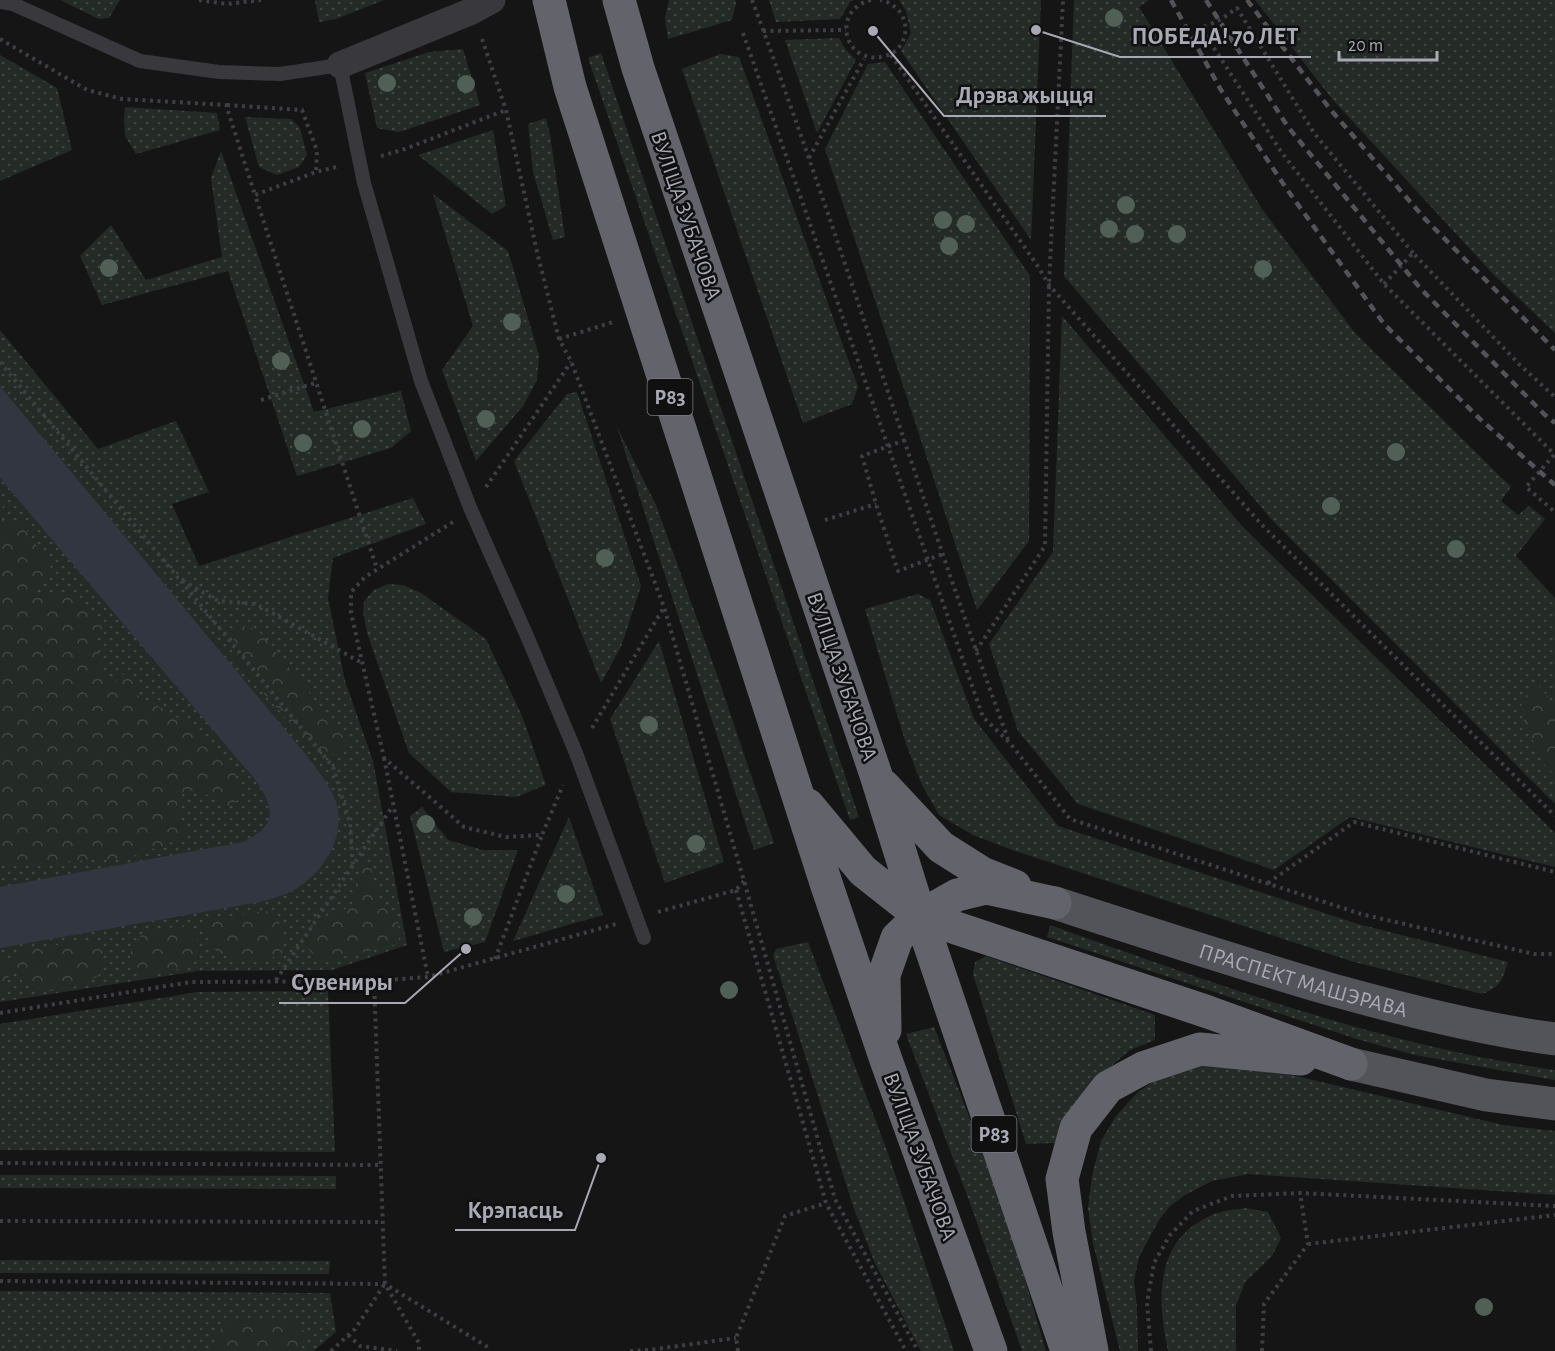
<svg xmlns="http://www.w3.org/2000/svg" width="1555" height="1351" viewBox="0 0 1555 1351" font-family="'Alegreya Sans',sans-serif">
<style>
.grass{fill:url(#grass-dots)}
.forest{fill:url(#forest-crowns)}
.water{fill:#323640}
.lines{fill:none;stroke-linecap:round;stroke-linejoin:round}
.path{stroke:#3e3f44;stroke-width:4;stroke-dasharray:3 4.5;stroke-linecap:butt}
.lane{stroke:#39383d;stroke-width:14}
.street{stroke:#39383d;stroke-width:27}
.primary{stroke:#53535a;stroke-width:33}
.highway{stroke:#63636b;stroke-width:33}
.rail{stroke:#53545a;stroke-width:4.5;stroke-dasharray:8 6;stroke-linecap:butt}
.tree{fill:#516056}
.labels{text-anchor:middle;stroke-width:5;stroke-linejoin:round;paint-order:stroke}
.shield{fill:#101011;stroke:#7a7b84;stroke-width:1.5}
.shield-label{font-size:21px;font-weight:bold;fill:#a8a9b5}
.street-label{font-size:22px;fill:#a8a9b5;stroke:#101011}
.leader{fill:none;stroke:#a8a9b5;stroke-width:2}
.callout-dot{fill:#a8a9b5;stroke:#101011;stroke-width:2}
.callout-label{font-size:24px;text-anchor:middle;font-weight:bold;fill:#a8a9b5;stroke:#101011;stroke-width:5;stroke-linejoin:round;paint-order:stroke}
</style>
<defs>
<pattern id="grass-dots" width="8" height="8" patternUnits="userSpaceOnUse" patternTransform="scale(1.5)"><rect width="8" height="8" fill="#242b27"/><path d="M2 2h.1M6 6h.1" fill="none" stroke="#414744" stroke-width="1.8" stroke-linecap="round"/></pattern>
<pattern id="forest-crowns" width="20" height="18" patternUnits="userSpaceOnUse" patternTransform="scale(1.5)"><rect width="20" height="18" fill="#242b27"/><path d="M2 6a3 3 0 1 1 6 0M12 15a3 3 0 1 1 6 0" fill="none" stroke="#414744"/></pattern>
</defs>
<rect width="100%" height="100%" fill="#151516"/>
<!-- grass -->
<path class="grass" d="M 60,0 L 120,0 L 109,18 L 99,19 Z
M 315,0 L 384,0 L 336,19 L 319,22 Z
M 669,0 L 735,0 L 736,3 L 732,20 L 668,39 L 665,18 Z
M 769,0 L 854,0 L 850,2 L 840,19 L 776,22 Z
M 899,0 L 1041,0 L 1031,240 L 901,51 L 911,33 L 906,11 Z
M 1074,0 L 1149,0 L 1139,7 L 1262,209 L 1355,333 L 1511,487 L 1501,501 L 1518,515 L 1529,506 L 1545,519 L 1516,556 L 1555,598 L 1555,804 L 1273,521 L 1064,276 Z
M 1255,0 L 1555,0 L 1555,333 L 1493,274 L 1333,100 Z
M 839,38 L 846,50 L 856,60 L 817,133 L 785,40 Z
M 463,49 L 480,105 L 399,132 L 377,128 L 365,73 L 429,52 Z
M 601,53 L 859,817 L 850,820 L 588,58 Z
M 720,54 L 739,57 L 858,387 L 852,404 L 803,423 L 682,69 Z
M 0,55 L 57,88 L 72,150 L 0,181 Z
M 885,62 L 1030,276 L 1029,541 L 977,610 L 825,149 L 868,64 Z
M 125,107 L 217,113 L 220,130 L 136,154 L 125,136 L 124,117 Z
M 245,117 L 291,119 L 300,128 L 307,155 L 299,167 L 277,175 L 259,167 Z
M 546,118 L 550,135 L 565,237 L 553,240 L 533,172 L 528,124 Z
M 493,130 L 506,206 L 492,214 L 418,155 Z
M 221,151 L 314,412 L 401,391 L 411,431 L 391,448 L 297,476 L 228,271 L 102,305 L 80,256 L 111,225 L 146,280 L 222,257 L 211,178 Z
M 433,194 L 508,251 L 539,355 L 537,380 L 523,406 L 476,461 L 442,370 L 473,326 Z
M 1062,316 L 1243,527 L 1555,833 L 1555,867 L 1350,817 L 1274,870 L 1078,804 L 1018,731 L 989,644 L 1053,552 Z
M 0,330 L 98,449 L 176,421 L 209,492 L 172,504 L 199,566 L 413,498 L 426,524 L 333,558 L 328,598 L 345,681 L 373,761 L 407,945 L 332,970 L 198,971 L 0,1002 Z
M 577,392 L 641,586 L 621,647 L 601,683 L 514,461 L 567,394 Z
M 617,427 L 656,505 L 720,683 L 774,843 L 754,850 Z
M 388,584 L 403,585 L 421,593 L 486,639 L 523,718 L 546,785 L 516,797 L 451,792 L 409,753 L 367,633 L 363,612 L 364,601 L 374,590 Z
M 918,594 L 930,600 L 974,719 L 1058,826 L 1358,924 L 1508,962 C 1502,980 1501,987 1482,994 L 1354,962 L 1015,851 L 973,835 L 939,815 L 921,783 L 906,744 L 865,609 Z
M 659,641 L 724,862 L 665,883 L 610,719 Z
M 422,807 L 448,840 L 483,850 L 518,850 L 485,942 L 444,952 L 410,816 Z
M 569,817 L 603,915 L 513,941 Z
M 1050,925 C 1215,984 1381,1045 1555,1070 L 1555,1080 L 1415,1055 L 1360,1040 L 1047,937 Z
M 808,942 L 889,1156 L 954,1351 L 921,1351 L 874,1261 L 854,1209 L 773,955 L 776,949 Z
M 986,956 L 1155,1015 L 1155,1040 L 1130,1050 L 1110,1067 L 1089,1088 L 1055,1143 L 1026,1144 L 973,974 L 975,962 Z
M 328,991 L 335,1152 L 0,1150 L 0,1024 L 198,992 Z
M 934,1027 L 1001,1198 L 1046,1351 L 1022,1351 L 970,1203 L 906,1034 Z
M 1237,1062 L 1503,1125 L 1555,1131 L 1555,1195 L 1248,1174 L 1212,1181 L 1185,1195 L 1170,1206 L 1159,1220 L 1139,1257 L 1134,1281 L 1137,1308 L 1138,1351 L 1120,1351 L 1093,1243 L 1088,1208 L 1092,1176 L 1101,1141 L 1116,1116 L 1138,1092 L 1165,1074 L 1186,1067 Z
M 0,1175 L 336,1176 L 336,1189 L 0,1188 Z
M 1246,1208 L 1268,1212 L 1281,1238 L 1272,1256 L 1245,1282 L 1236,1305 L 1236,1351 L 1168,1351 C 1157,1297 1154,1239 1214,1214 C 1224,1210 1236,1210 1246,1208 Z
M 0,1260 L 330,1261 L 329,1274 L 0,1273 Z
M 0,1291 L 330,1293 L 336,1332 L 314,1351 L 0,1351 Z"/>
<!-- forest -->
<path class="forest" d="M 0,500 L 3,504 L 2,520 L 23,524 L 53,571 L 29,594 L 54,595 L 67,591 L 103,626 L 97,640 L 101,667 L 115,682 L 122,674 L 142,685 L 138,696 L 169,712 L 200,733 L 235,773 L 242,797 L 225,810 L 211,796 L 185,789 L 177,804 L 187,837 L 127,858 L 0,865 Z
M 237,624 L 259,631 L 347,739 L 341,756 L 312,748 L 231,656 Z
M 1538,685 L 1555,705 L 1555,774 L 1546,768 L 1523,719 L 1521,701 L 1530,691 Z
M 362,866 L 371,867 L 379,903 L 398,916 L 399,944 L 320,962 L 301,941 L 315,920 L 351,907 Z
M 266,911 L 278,915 L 285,952 L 266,960 L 231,959 L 210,947 L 204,926 L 209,919 Z
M 185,925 L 198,940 L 194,965 L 147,977 L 134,971 L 130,957 L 133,945 L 144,933 Z
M 90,940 L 103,950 L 99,975 L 84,985 L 48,991 L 22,983 L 19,967 L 8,977 L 0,1001 L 0,957 L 9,968 L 24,950 Z
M 270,1319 L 294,1319 L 306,1334 L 301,1350 L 215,1351 L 216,1336 L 225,1322 Z"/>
<!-- water -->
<path class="water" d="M 0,386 L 312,762 C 321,775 331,787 336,802 C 346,832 327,867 303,884 C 291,894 274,898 260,902 L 0,948 L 0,887 L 243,842 C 276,826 276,811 257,782 L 0,478 Z"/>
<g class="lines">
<!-- path -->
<path class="path" d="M 199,0 L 227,4 L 261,0
M 752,0 C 843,244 918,494 1008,739
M 871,0 C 830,10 844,67 885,56 C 894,54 901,47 904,38 C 910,19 897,3 880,0
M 763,31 L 846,30
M 743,33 L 983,717 L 1009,742 L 1070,819 L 1361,914 L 1534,954 L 1555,954
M 0,39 L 87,90 L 122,99 L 226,105 L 255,195
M 482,39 L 506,110 L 537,252 L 559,339 L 571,361 L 664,607 L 744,881 L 835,1199 L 918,1351
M 891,55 L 1037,265 L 1049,285 L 1261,524 L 1555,816
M 227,105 L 302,110 L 317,151 L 316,172
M 381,156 L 405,149 L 506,110
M 809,158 L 864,59
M 336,167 L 316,172 L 255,195 L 377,569
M 1413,253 L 1314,133 L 1237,8 L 1220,20 L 1201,28 L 1282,153 L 1384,284 L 1555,455
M 1384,284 L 1413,253 L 1520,365 L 1555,397
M 559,339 L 613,322
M 0,362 L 178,578 L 218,601 L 256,604 L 362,663
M 261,400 L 315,383
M 905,440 L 862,456 L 876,504 L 898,571 L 943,554
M 1554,455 L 1526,487 L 1555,512
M 486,487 L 571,362
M 825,520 L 876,504
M 453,522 L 365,577 L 351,592 L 351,613 L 384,758 L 464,827 L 506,837 L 542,835 L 563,785
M 181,581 L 333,767 L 350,823 L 353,866
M 976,651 L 1045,546 L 1049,285 L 1063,0
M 592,728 L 664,607
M 384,758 L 428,977
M 1268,883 L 1354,822 L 1555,872
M 736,890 L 826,1203 L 906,1351
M 658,912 L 736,890 L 744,881
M 495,959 L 542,835
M 276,980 L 392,807
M 374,981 L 385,1284 L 419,1343 L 419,1351
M 0,1013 L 191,982 L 374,981 L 428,977 L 616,924
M 0,1163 L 380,1165
M 0,1221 L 382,1222
M 1308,1244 L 1555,1215
M 0,1281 L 385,1284 L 486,1346 L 488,1351
M 348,1335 L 360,1346 L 397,1351
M 331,1351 L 355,1329 L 384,1285
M 630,1351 L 649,1350 L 736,1338
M 738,1351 L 736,1338 L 785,1216 L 826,1203
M 1151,1351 L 1147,1303 L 1154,1263 L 1170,1235 L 1193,1211 L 1232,1196 L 1300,1193 L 1555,1206
M 1262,1351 L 1264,1304 L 1308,1244 L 1300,1193"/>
<!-- lane -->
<path class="lane" d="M 0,2 L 13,4 L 140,61 L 219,72 L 280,74 L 340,65 L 364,183 L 421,381 L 471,510 L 527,636 L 576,753 L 644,938"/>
<!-- street -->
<path class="street" d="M 340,65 L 472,11 L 492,0"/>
<!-- primary -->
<g class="primary">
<path id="s1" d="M 1055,903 C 1148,933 1240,963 1333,990 C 1406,1010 1480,1029 1555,1039"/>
<path d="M 1351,1064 L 1486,1095 L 1555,1104"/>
</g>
<!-- highway -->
<path class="highway" d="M 549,0 L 570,87 L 827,886 L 886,1060 L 991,1351
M 619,0 L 638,68 L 877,778 L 920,916 L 1067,1351
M 884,786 L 941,847 L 982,873 L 1015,886
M 808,805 L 863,871 L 920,916 L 1208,1012 L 1351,1064
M 885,1030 L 884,975 L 897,938 L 920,916 L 957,895 L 986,888 L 1055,903
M 1092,1351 L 1069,1232 L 1062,1179 L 1076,1128 L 1108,1087 L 1143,1068 L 1200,1049 L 1301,1059"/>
<!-- rail -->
<path class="rail" d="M 1171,0 L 1221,90 L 1286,188 L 1384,324 L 1480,419 L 1555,485
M 1206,0 L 1288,127 L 1420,288 L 1544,414 L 1555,423
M 1247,0 L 1330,109 L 1426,220 L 1555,350"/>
</g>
<!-- trees -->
<g class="tree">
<circle cx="1114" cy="18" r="9"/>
<circle cx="387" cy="83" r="9"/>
<circle cx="466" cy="84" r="9"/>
<circle cx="1126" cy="205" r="9"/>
<circle cx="943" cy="220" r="9"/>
<circle cx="966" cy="224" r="9"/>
<circle cx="1109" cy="229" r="9"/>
<circle cx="1135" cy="234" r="9"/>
<circle cx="1177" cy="234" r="9"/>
<circle cx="949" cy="246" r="9"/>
<circle cx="109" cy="268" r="9"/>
<circle cx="1263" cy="269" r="9"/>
<circle cx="512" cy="322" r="9"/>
<circle cx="281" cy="361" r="9"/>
<circle cx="486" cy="419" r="9"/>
<circle cx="362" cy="429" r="9"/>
<circle cx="303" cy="443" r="9"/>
<circle cx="1396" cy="452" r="9"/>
<circle cx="1331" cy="506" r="9"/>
<circle cx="1456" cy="549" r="9"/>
<circle cx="605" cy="558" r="9"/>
<circle cx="649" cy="725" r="9"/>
<circle cx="426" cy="824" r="9"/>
<circle cx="696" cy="844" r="9"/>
<circle cx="566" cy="894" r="9"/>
<circle cx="473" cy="917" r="9"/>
<circle cx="729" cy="990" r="9"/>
<circle cx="1484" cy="1307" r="9"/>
</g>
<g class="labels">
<!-- shield labels -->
<g class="shield">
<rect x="647.5" y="379" width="45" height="36" rx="4.5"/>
<rect x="971.5" y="1116" width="45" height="36" rx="4.5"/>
</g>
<g class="shield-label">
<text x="670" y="404">Р83</text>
<text x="994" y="1141">Р83</text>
</g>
<!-- street labels -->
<g class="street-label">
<text transform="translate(687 215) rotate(71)" y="8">ВУЛІЦА ЗУБАЧОВА</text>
<text transform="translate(843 676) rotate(71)" y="8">ВУЛІЦА ЗУБАЧОВА</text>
<text dy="8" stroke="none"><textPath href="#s1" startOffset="260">ПРАСПЕКТ МАШЭРАВА</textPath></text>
<text transform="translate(921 1156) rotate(70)" y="8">ВУЛІЦА ЗУБАЧОВА</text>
</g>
</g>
<!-- callouts -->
<path class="leader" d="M1036 30L1120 57H1311M873 31L944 116H1106M466 949L405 1003H279M601 1158L575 1230H455"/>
<g class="callout-dot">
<circle cx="1036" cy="30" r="6"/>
<circle cx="873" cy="31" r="6"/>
<circle cx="466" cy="949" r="6"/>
<circle cx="601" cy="1158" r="6"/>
</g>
<g class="callout-label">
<text x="1215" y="44">ПОБЕДА! 70 ЛЕТ</text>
<text x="1025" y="103">Дрэва жыцця</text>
<text x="342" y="990">Сувениры</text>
<text x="515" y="1218">Крэпасць</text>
</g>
<!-- scale -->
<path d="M1339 51v9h98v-9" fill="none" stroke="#a8a9b5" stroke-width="3"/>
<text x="1348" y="51" font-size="18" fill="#a8a9b5" stroke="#101011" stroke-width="4.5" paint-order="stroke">20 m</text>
</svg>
